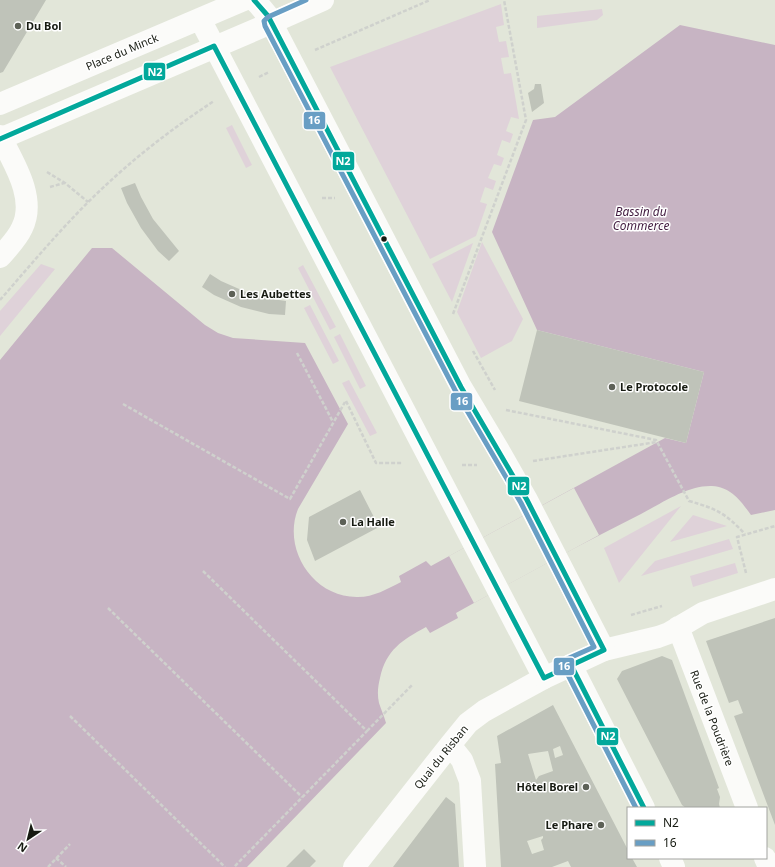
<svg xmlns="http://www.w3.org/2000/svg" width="775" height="867" viewBox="0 0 775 867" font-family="'Noto Sans',sans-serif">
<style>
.green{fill:#dfd2d9}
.water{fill:#c7b4c3}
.pier{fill:#e2e6d9}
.building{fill:#bfc3b9;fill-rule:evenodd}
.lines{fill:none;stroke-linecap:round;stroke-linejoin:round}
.path{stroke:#cfd1cd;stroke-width:2.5;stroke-dasharray:4 2;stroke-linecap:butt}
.minor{stroke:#fbfbf9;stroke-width:22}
.tertiary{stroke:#fbfbf9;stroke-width:22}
.secondary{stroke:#fbfbf9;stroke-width:22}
.bus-1-casing{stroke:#fff;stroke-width:8}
.bus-2-casing{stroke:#fff;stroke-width:8}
.bus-1{stroke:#02a89b;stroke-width:5}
.bus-2{stroke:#689ec4;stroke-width:5}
.poi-dot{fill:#5d6157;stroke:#fff;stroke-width:1.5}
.bus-dot{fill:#161a11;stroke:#fff;stroke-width:1.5}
.labels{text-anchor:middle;stroke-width:3;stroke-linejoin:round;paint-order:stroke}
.poi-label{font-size:11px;font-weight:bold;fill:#161a11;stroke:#fff;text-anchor:start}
.street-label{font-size:11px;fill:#161a11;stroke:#fff}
.water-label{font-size:12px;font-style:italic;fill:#421c40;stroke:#fff}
.line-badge{stroke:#fff;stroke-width:1.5}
.badge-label{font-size:11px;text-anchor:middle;font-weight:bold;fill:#fff}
</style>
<rect width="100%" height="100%" fill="#e2e6d9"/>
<!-- green -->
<path class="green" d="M 501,4 L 504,25 L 496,27 L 499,42 L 506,41 L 509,57 L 501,58 L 504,74 L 511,73 L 519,119 L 511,117 L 506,131 L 513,134 L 510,143 L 502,140 L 497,155 L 504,158 L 501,166 L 494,164 L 488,178 L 496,181 L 493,190 L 485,187 L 480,202 L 487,204 L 476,236 L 430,259 L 330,67 Z
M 602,9 L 603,15 L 597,20 L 537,28 L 537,16 Z
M 232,125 L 252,165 L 246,168 L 226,128 Z
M 482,242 L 523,319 L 512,341 L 481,358 L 457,312 Z
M 473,243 L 452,302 L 432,264 Z
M 41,264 L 55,269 L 0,336 L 0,311 Z
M 303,265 L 336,327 L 330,330 L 298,268 Z
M 310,305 L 339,361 L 333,364 L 304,308 Z
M 340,334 L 366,386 L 360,389 L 334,337 Z
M 349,380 L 377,433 L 370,436 L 342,383 Z
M 681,506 L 619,583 L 604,548 Z
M 693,515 L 727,526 L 670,542 Z
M 729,539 L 733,549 L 641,576 L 655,561 Z
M 735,563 L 738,573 L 693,587 L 690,576 Z"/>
<!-- water -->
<path class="water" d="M 680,25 L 775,45 L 775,510 L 751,515 C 741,501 731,487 712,486 C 688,485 662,503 641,514 C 579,545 517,579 456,613 L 458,618 L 430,633 L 426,627 C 402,640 386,650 380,678 C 378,686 377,694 379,703 C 381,709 384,716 386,723 L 247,867 L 0,867 L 0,360 L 92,248 L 112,248 L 205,325 L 218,333 L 233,338 L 305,343 L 348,424 L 298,509 C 282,549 313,598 358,597 C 374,597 387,589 401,582 L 399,576 L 426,561 L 431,566 L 665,438 L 686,443 L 704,372 L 537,330 L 492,232 L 533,120 L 555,117 Z"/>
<!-- pier -->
<path class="pier" d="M 574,488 L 599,535 L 474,603 L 449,556 Z"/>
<!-- building -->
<path class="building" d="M 0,0 L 46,0 L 3,72 L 0,73 Z
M 535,84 L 541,84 L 544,103 L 532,112 L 528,93 L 534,89 Z
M 135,183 L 141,197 L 153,219 L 179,251 L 169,261 L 158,251 L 141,228 L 127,203 L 121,188 Z
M 210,274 L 221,281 L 246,292 L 272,299 L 286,301 L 285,315 L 269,314 L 241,307 L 214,295 L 202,287 Z
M 537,330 L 704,372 L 686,443 L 519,401 Z
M 360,490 L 379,527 L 315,561 L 307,540 L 309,517 Z
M 775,618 L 775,825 L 734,716 L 743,713 L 738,700 L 729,703 L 706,641 Z
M 662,656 L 672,660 L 719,788 L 717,789 L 720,797 L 719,804 L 720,808 L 686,808 L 682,805 L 617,679 L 622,671 Z
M 553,705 L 628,850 L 628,858 L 632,858 L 637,867 L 571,867 L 568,861 L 552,867 L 501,867 L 495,764 L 501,763 L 497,736 ZM 560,746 L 563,755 L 555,758 L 553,749 ZM 548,751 L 553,771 L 539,776 L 536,780 L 528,754 ZM 543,836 L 543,838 L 541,840 L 544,850 L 532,854 L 527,841 Z
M 446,797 L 455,804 L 459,867 L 393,867 Z
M 304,849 L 316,861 L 310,867 L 286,867 Z"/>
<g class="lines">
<!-- path -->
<path class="path" d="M 315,50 L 430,0
M 259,77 L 269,72
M 47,172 L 65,183 L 88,202
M 50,187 L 64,183
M 322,198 L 335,198
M 0,300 C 34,261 68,220 106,185 C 139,154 176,126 214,101
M 453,314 L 526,120 L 504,0
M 473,351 L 495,390
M 297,353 L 333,422
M 346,401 L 376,463 L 403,463
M 123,404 L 290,499 L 345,402
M 506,410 L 656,440 L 689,501 C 717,509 725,513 745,534
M 533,461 L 657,442
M 462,465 L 477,465
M 203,571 L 367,731 L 234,867
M 746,573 L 737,537 L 775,526
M 108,608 L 302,797
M 631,615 L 662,606
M 70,716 L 225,867
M 367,731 L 413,684
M 56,858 L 66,867
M 48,867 L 70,844"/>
<!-- minor -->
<path class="minor" d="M 0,136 C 13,162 37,198 22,228 C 17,239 8,248 0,257
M 678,627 L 747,808
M 604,650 L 658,637 L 669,633 L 703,613 L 775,589
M 450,745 L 462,760 L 470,781 L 475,867
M 765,858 L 769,867
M 354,867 L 450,745 L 468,723 L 484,711 L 544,678"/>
<!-- tertiary -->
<path class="tertiary" d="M 271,23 L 323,0"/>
<!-- secondary -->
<path class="secondary" d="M 200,19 L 544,678 L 604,650 L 527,500 L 498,449 L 461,387 L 268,16 L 259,5 L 254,0
M 0,104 L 244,0
M 0,139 L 271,23
M 571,665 L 644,808
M 670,858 L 674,867"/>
<defs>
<path id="bus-1" d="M 254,0 L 268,16 L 461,387 L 527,500 L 604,650
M 0,139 L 214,46 L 544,678 L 604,650
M 571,665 L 644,808"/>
<path id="bus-2" d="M 306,0 L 268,17 L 264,21 L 265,26 L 455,390 L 521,503 L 594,647 L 567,659 L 564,663 L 564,667 L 636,808"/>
</defs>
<!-- bus-1 casing -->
<use href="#bus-1" class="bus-1-casing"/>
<!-- bus-2 casing -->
<use href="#bus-2" class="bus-2-casing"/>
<!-- bus-1 -->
<use href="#bus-1" class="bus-1"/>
<!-- bus-2 -->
<use href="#bus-2" class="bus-2"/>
</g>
<!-- markers -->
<g class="poi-dot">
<circle cx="18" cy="26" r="4"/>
<circle cx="232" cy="294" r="4"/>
<circle cx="612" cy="387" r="4"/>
<circle cx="343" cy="522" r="4"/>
<circle cx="586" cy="787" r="4"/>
<circle cx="601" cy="825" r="4"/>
</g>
<circle class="bus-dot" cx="384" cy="239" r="3.5"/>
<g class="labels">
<!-- poi labels -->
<g class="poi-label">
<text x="26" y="30">Du Bol</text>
<text x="240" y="298">Les Aubettes</text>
<text x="620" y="391">Le Protocole</text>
<text x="351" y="526">La Halle</text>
<text x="578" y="791" text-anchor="end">Hôtel Borel</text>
<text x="593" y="829" text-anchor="end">Le Phare</text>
</g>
<!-- street labels -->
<g class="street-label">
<text transform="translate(122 52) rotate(-23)" y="4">Place du Minck</text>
<text transform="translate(712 718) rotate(69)" y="4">Rue de la Poudrière</text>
<text transform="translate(441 757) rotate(-51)" y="4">Quai du Risban</text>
</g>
<!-- water labels -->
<g class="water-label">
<text x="641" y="216">Bassin du<tspan x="641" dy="14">Commerce</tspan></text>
</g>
</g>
<g class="line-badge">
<rect x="143" y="62" width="23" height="19" rx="4" fill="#02a89b"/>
<rect x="303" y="111" width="23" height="19" rx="4" fill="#689ec4"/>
<rect x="332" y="151" width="23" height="20" rx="4" fill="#02a89b"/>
<rect x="450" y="392" width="23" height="19" rx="4" fill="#689ec4"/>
<rect x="507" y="476" width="23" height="20" rx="4" fill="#02a89b"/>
<rect x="553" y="657" width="22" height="19" rx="4" fill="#689ec4"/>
<rect x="596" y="727" width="23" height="19" rx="4" fill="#02a89b"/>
</g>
<g class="badge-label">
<text x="155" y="76">N2</text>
<text x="314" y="124">16</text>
<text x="343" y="165">N2</text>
<text x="462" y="405">16</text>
<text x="519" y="490">N2</text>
<text x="564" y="670">16</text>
<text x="608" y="740">N2</text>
</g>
<!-- legend -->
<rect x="627" y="807" width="140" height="52" fill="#ffffff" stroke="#a2a3a0"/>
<rect x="635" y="820" width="20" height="6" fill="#02a89b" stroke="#a2a3a0"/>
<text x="663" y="827" font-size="12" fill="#161a11">N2</text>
<rect x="635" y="840" width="20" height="6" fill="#689ec4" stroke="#a2a3a0"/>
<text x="663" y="847" font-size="12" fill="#161a11">16</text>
<!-- north arrow -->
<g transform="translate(28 839) rotate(215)" stroke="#ffffff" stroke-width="3" paint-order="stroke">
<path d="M0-3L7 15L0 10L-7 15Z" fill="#161a11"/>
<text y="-6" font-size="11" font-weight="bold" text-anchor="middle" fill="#161a11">N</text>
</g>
</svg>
